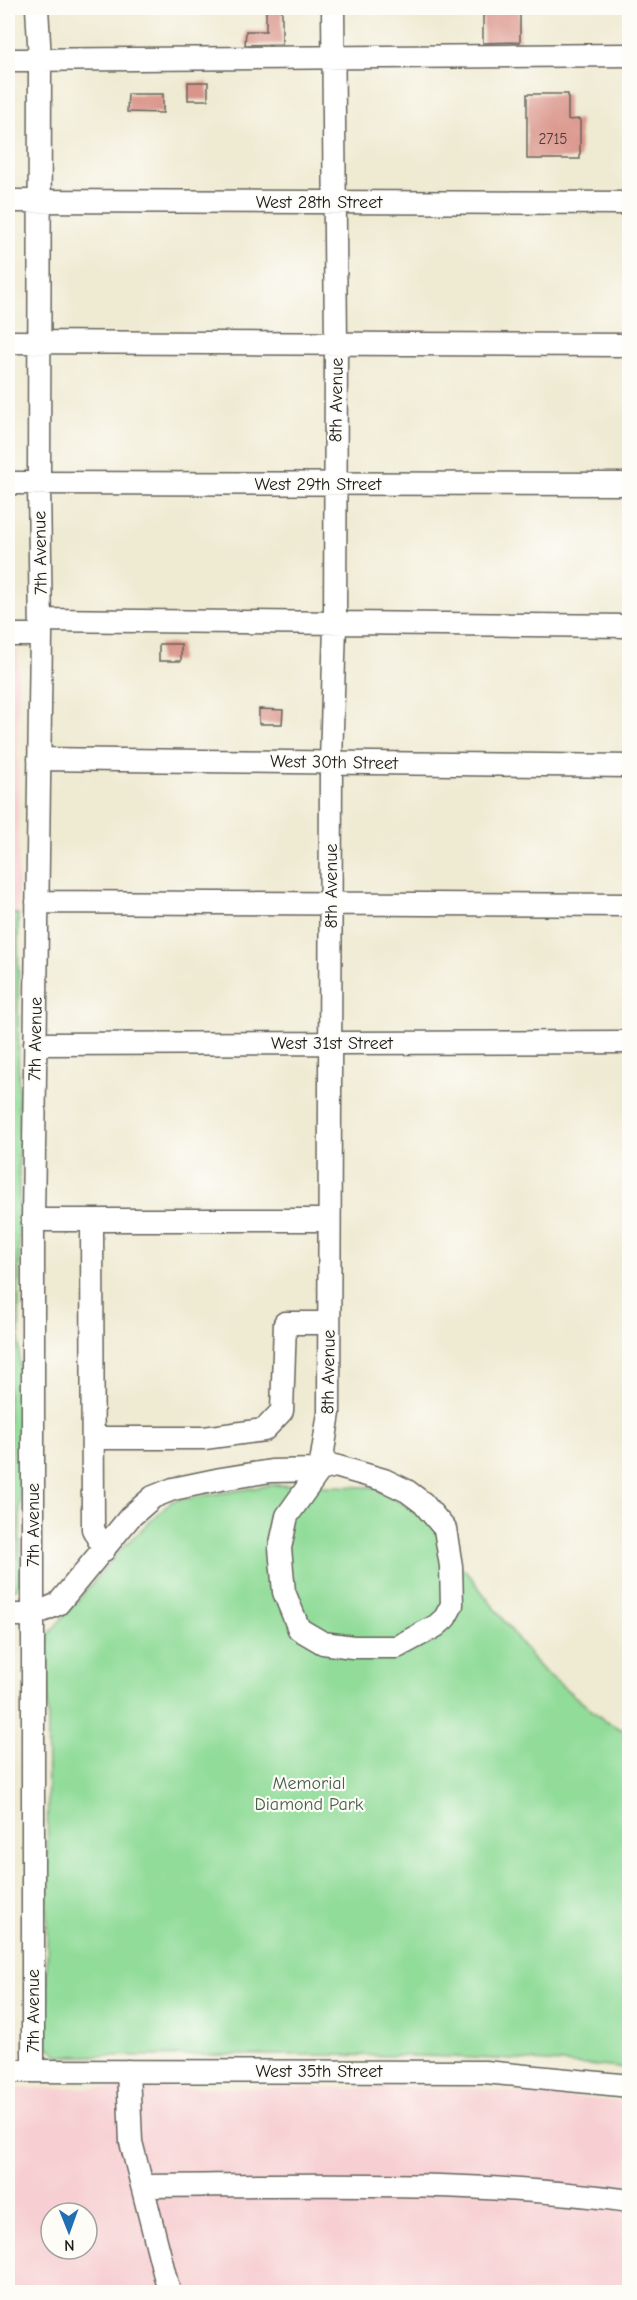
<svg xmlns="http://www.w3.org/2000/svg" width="637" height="2300" viewBox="0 0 637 2300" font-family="'Comic Neue',sans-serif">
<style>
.built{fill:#f7cfd2;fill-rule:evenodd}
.green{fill:#91dc99;stroke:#567c5a;stroke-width:1.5}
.building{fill:#da958b}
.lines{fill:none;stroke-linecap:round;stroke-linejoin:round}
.minor-casing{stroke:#66645c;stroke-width:25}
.minor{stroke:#fff;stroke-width:22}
.labels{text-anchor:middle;stroke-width:4.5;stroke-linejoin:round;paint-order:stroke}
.number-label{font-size:15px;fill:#4c3a38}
.street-label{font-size:18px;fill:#1c1c1c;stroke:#fdfcf7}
.park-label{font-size:18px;fill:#455f48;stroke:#fdfcf7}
</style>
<rect width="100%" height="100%" fill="#fdfcf7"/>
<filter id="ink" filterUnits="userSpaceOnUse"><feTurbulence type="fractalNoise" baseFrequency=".0167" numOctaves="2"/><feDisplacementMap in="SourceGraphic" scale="12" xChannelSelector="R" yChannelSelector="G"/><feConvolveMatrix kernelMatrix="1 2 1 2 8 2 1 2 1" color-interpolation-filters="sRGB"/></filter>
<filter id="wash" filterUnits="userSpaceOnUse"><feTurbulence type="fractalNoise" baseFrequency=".008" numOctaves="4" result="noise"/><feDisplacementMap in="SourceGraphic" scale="24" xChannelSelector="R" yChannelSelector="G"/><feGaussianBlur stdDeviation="1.35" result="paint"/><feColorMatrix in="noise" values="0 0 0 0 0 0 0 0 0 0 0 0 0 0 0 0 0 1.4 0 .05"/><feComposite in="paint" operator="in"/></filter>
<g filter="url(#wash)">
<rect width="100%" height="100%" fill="#efead2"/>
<!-- built -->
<path class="built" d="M 8,651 L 18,651 L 18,914 L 8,914 Z
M 8,2088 L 466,2088 L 629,2102 L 629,2292 L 8,2292 ZM 51,2213 L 87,2213 L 87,2249 L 51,2249 Z"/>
<!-- green -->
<path class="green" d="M 8,914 L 18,914 L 20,1586 L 8,1593 Z
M 272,1485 L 374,1487 L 433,1521 L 451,1560 L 467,1572 L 539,1667 L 605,1721 L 629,1733 L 629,2069 C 441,2049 250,2056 60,2056 L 47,2046 L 48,1635 L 122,1548 L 172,1501 Z"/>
<g id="blocks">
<!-- building -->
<path class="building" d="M 266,8 L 282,8 L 282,44 L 245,45 L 246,31 L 266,31 Z
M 483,8 L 520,8 L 520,42 L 483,43 Z
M 188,82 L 208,82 L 208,100 L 188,100 Z
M 128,94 L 163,94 L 163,113 L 127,112 Z
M 527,94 L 568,94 L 568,120 L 580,119 L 580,159 L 527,159 Z
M 159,644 L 181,644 L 181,661 L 159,661 Z
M 259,709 L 283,710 L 282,724 L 259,724 Z"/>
</g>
</g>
<g filter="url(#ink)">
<use href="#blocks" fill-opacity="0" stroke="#66645c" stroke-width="1.5"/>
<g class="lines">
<defs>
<path id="minor" d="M 8,60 L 630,55
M 8,201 L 630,203
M 8,342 L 630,345
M 8,483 L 630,484
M 41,620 L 630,626
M 8,635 L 41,635
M 39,759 L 630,766
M 37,902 L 630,905
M 35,1044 L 630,1042
M 33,1220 L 329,1220
M 92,1220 L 93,1529 L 104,1550
M 93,1438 L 204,1438 L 264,1430 L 282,1411 L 285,1323 L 328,1323
M 8,1615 L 33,1615 L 58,1604 L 130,1517 L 153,1497 L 173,1489 L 221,1479 L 271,1471 L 320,1470 L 335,1466 L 384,1480 L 407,1491 L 423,1503 L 445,1529 L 451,1566 L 452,1605 L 445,1618 L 436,1626 L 397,1647 L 353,1647 L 323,1643 L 299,1629 L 284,1592 L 280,1548 L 287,1516 L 320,1470 L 329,1413 L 331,762 L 335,625 L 336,345 L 333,8
M 8,2071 L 485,2072 L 630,2086
M 33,2071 L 33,1220 L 41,635 L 39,483 L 40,60 L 37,8
M 128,2071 L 131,2142 L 169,2292
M 142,2186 C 304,2185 468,2179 630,2201"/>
</defs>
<!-- minor casing -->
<use href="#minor" class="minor-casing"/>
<!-- minor -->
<use href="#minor" class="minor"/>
</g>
</g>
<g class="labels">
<!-- number labels -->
<g class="number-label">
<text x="553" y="144">2715</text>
</g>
<!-- street labels -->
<g class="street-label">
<text x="319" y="208">West 28th Street</text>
<text transform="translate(336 400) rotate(-89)" y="6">8th Avenue</text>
<text x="318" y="490">West 29th Street</text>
<text transform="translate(40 553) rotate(-91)" y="6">7th Avenue</text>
<text transform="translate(334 762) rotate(1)" y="6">West 30th Street</text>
<text transform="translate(331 886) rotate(-90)" y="6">8th Avenue</text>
<text transform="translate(35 1039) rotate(-89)" y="6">7th Avenue</text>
<text x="332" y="1049">West 31st Street</text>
<text transform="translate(328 1372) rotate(-89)" y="6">8th Avenue</text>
<text transform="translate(33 1525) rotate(-90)" y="6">7th Avenue</text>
<text transform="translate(33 2011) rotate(-90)" y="6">7th Avenue</text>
<text x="319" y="2077">West 35th Street</text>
</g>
<!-- park labels -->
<g class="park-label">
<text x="309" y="1789">Memorial<tspan x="309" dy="21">Diamond Park</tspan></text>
</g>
</g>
<!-- margin -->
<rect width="637" height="2300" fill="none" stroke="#fdfcf7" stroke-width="30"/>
<!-- north arrow -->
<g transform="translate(69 2231) rotate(179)"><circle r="28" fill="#fdfcf7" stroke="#a3a29f" stroke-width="1.5"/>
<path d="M0-4.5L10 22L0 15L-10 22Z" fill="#1f6fb2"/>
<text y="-9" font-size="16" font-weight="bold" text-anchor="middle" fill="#1c1c1c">N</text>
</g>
</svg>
